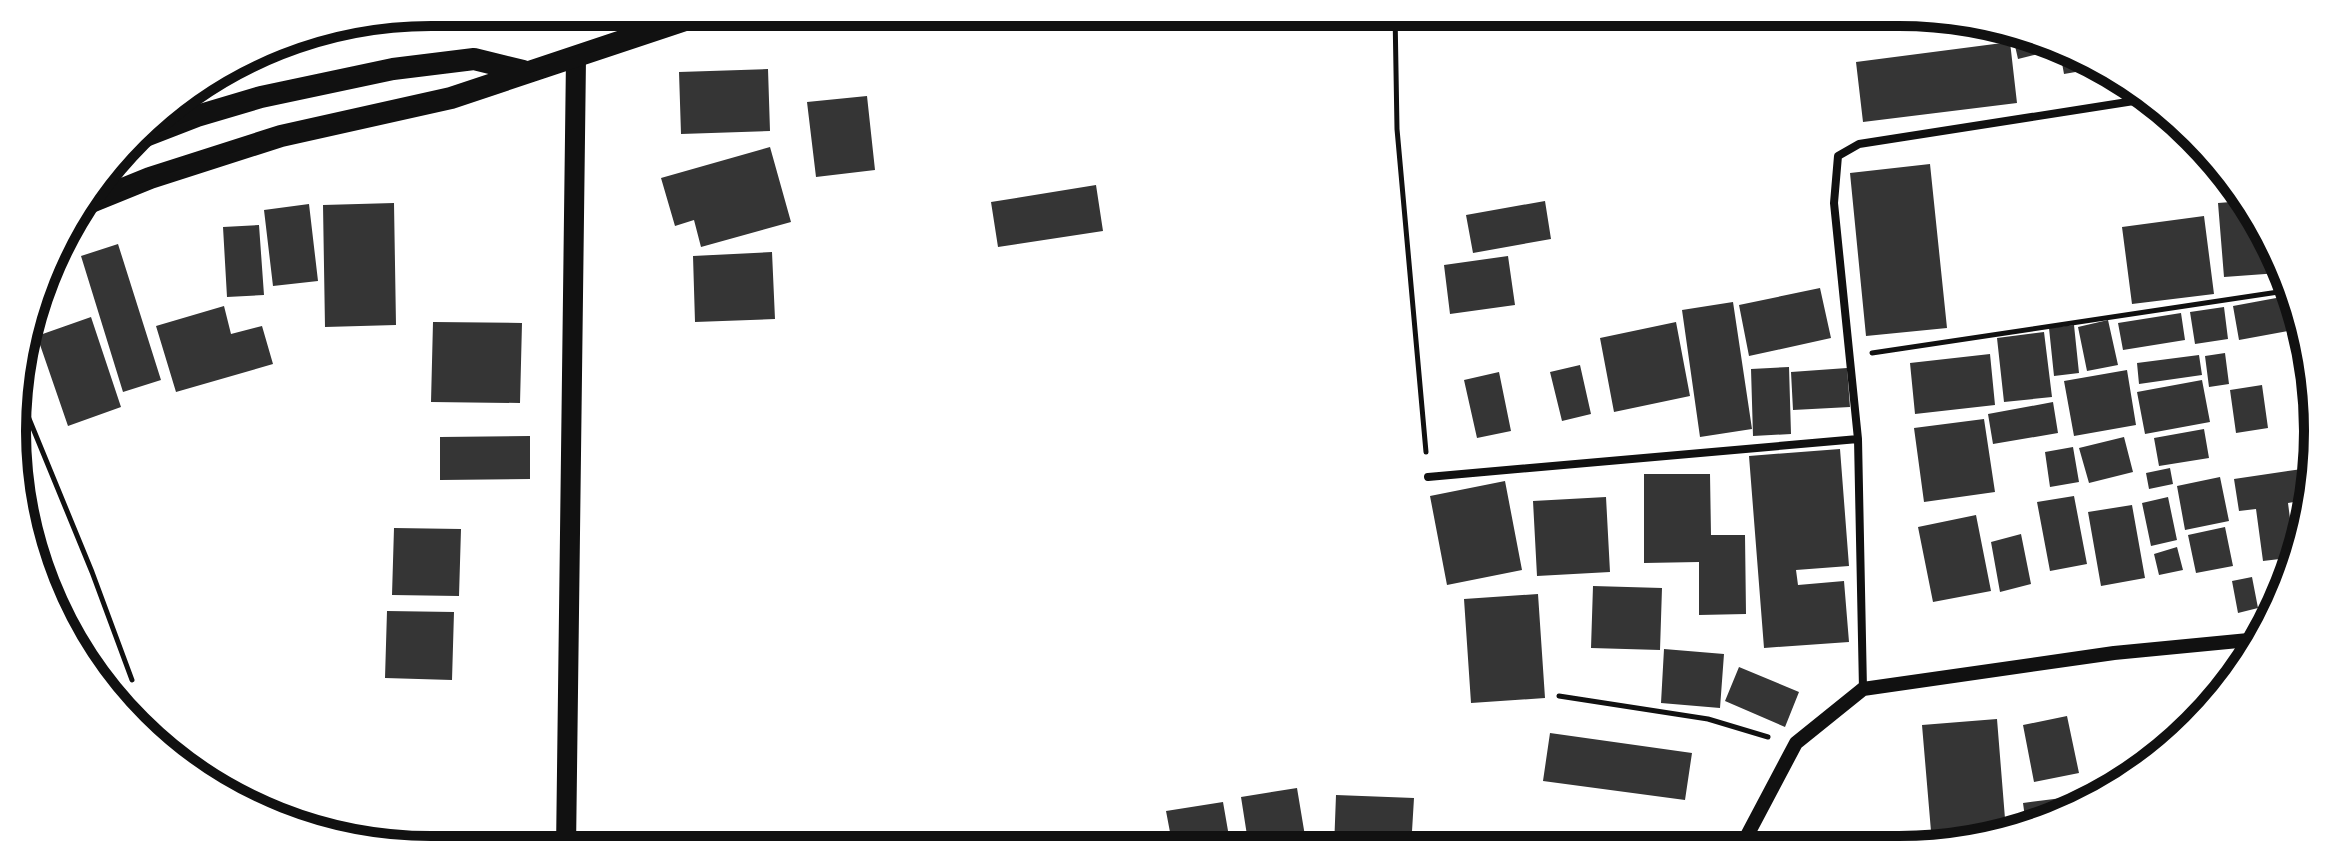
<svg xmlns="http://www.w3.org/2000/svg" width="2330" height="862" viewBox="0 0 2330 862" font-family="'DM Sans',sans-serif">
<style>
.building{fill:#353535}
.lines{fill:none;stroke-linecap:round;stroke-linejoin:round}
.path{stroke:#111;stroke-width:5}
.minor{stroke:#111;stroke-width:8}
.tertiary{stroke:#111;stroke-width:14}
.primary{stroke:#111;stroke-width:20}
.trunk{stroke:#111;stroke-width:22}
.rim{fill:none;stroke:#111;stroke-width:10}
</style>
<rect width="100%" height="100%" fill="#fff"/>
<!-- building -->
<path class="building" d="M 2011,28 L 2050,47 L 2051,51 L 2018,59 Z
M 2010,42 L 2017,103 L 1863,122 L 1856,62 Z
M 2060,52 L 2093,69 L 2064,74 Z
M 768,69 L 770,131 L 681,134 L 679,72 Z
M 867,96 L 875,170 L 816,177 L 807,102 Z
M 770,147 L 791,222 L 701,247 L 694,220 L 675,226 L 661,178 Z
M 1930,164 L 1947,328 L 1866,336 L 1850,173 Z
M 1096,185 L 1103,231 L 998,247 L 991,202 Z
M 1545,201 L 1551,239 L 1473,253 L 1466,215 Z
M 2244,201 L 2262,222 L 2279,273 L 2224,277 L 2218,203 Z
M 394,203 L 396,325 L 325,327 L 323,205 Z
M 309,204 L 318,281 L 273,286 L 264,210 Z
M 2204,216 L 2214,294 L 2132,304 L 2122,227 Z
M 259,225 L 264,295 L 227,297 L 223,227 Z
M 118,244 L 161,380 L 123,392 L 81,256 Z
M 772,252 L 775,319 L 695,322 L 693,256 Z
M 1508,256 L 1515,305 L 1450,314 L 1444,265 Z
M 1820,288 L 1831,338 L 1749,356 L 1739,305 Z
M 2287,296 L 2293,330 L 2239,340 L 2233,306 Z
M 1733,302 L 1752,429 L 1700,437 L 1682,310 Z
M 224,306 L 231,334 L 262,326 L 273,364 L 176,392 L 156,326 Z
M 2224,307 L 2228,339 L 2195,344 L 2190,312 Z
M 2181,313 L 2185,340 L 2123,350 L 2118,323 Z
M 91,317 L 121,407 L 68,426 L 37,336 Z
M 2108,320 L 2118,365 L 2087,371 L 2078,327 Z
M 433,322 L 522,323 L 520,403 L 431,402 Z
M 1676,322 L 1690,396 L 1614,412 L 1600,338 Z
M 2074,325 L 2079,373 L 2054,376 L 2049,328 Z
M 2044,332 L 2052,397 L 2004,402 L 1997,338 Z
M 2225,353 L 2229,384 L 2209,387 L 2205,356 Z
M 1990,354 L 1995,405 L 1915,414 L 1910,363 Z
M 2199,355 L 2202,375 L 2139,384 L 2137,363 Z
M 1580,365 L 1591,414 L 1562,421 L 1550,372 Z
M 1789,367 L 1791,434 L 1753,436 L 1751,369 Z
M 1847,368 L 1850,407 L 1793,410 L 1791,372 Z
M 2127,370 L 2136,425 L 2074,436 L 2064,381 Z
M 1499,372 L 1511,431 L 1477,438 L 1464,380 Z
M 2202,380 L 2210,422 L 2145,434 L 2137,392 Z
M 2262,385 L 2268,428 L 2236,433 L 2230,390 Z
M 2053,402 L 2058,433 L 1993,444 L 1988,414 Z
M 1984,419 L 1995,492 L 1924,502 L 1914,428 Z
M 2204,429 L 2209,458 L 2159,466 L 2154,438 Z
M 530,436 L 530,479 L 440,480 L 440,437 Z
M 2124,437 L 2133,472 L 2089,483 L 2079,448 Z
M 2073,447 L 2079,482 L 2050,487 L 2045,452 Z
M 1840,449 L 1849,566 L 1796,570 L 1798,585 L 1844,581 L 1849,642 L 1764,648 L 1749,456 Z
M 2170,468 L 2173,484 L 2149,489 L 2146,473 Z
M 2302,469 L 2306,500 L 2288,503 L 2295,557 L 2263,561 L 2256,509 L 2239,511 L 2234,479 Z
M 1644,474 L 1710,474 L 1711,535 L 1745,535 L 1746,614 L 1699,615 L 1699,562 L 1644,563 Z
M 2220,477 L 2229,521 L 2185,530 L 2177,486 Z
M 1505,481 L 1522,570 L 1447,585 L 1430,496 Z
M 2074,496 L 2087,564 L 2050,571 L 2037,502 Z
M 1606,497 L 1610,572 L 1537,576 L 1533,501 Z
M 2168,497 L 2177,540 L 2151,546 L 2142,503 Z
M 2132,505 L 2145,578 L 2101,586 L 2088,512 Z
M 1976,515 L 1991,591 L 1933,602 L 1918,527 Z
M 2225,527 L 2233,566 L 2196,573 L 2188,535 Z
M 394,528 L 461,529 L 459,596 L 392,595 Z
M 2021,534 L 2031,584 L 2000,592 L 1991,542 Z
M 2177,547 L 2183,570 L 2159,575 L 2154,554 Z
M 2252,577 L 2258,608 L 2238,613 L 2232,581 Z
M 1593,586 L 1662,588 L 1660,650 L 1591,648 Z
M 1538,594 L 1545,698 L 1471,703 L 1464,599 Z
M 387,611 L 454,612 L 452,680 L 385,678 Z
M 1664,649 L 1724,654 L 1720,708 L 1661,703 Z
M 1739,667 L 1799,692 L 1785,727 L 1725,701 Z
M 2067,716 L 2079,773 L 2034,782 L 2023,725 Z
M 1997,719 L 2006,831 L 1976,840 L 1932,843 L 1922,725 Z
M 1550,733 L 1692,753 L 1685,800 L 1543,781 Z
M 1297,788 L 1307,848 L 1249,848 L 1241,797 Z
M 2094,794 L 2094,800 L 2084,807 L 2026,825 L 2023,803 Z
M 1336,795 L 1414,798 L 1411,848 L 1334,848 Z
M 1223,802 L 1231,848 L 1173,848 L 1166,811 Z
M 1578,831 L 1579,847 L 1502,847 L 1501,836 Z"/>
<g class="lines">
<!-- path -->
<path class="path" d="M 1395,12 L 1397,129 L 1426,452
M 1872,353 L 2285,291
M 16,387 L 92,572 L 132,680
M 1559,696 L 1708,719 L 1768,737"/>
<!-- minor -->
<path class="minor" d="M 1428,477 L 1858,439
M 1863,689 L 1858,439 L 1834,203 L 1838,156 L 1859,144 L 2153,98"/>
<!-- tertiary -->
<path class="tertiary" d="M 1741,847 L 1796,743 L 1863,689 L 2114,653 L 2259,639"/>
<!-- primary -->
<path class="primary" d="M 566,850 L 576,58"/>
<!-- trunk -->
<path class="trunk" d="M 135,140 L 197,116 L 261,97 L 393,69 L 474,59 L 523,71
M 81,206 L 150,178 L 281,136 L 451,98 L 709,12"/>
</g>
<!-- crop -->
<path d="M0 0H2330V862H0ZM431 26H1899A405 405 0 0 1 2304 431V431A405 405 0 0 1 1899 836H431A405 405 0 0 1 26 431V431A405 405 0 0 1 431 26Z" fill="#fff" fill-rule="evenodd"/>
<path class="rim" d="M431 26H1899A405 405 0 0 1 2304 431V431A405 405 0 0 1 1899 836H431A405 405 0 0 1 26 431V431A405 405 0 0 1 431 26Z"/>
</svg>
